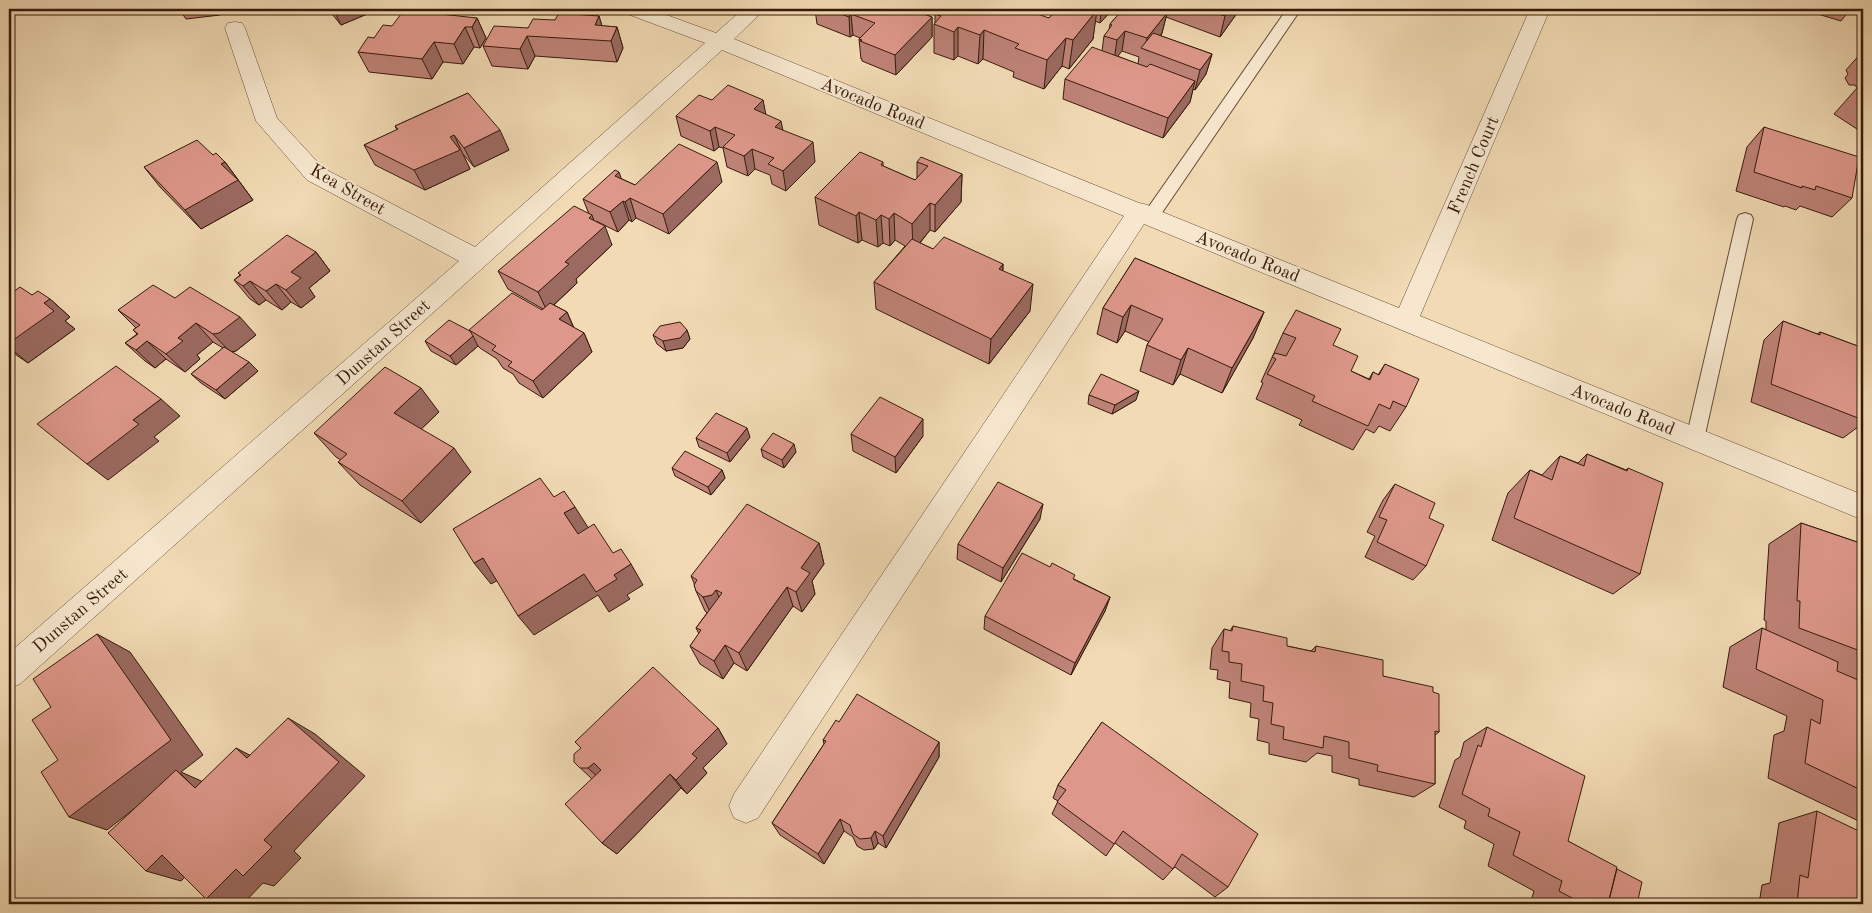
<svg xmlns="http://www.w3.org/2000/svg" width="1872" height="913" viewBox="0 0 1872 913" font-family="'Old Standard TT',serif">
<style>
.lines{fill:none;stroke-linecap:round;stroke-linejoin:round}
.lane-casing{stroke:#654a35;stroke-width:2}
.street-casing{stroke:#654a35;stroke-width:1}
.lane{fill:#f6e7ce;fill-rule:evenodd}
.street{fill:#f6e7ce;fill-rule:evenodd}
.wall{fill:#bf8378;stroke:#361a0b;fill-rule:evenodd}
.shaded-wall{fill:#9b6a61;stroke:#361a0b}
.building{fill:#de988b;stroke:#361a0b}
.labels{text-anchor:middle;stroke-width:4;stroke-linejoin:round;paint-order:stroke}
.street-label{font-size:18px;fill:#361a0b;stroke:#f6e7ce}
</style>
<rect width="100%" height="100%" fill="#f1dab4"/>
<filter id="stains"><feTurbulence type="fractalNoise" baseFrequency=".004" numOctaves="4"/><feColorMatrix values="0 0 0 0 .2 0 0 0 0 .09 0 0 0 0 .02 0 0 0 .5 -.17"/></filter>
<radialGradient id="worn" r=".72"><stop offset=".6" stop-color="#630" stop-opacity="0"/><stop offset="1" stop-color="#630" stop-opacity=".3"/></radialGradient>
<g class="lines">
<defs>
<path id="lane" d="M 1287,9 L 1301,9 L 1157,220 L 1151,222 L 1145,220 L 1143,216 L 1145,212 Z
M 1745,213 L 1751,215 L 1753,219 L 1704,439 L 1702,445 L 1695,447 L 1688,445 L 1686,439 L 1737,219 L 1739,215 Z"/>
<path id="street" d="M 622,9 L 650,9 L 716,33 L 743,9 L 765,9 L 734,39 L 1139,203 L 1148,205 L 1150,207 L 1399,308 L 1530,9 L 1550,9 L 1420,316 L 1863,495 L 1863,520 L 1144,224 L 758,818 L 746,823 L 734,818 L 729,806 L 734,794 L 1124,216 L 722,50 L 486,265 L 20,684 L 9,688 L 9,653 L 459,261 L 307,180 L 256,121 L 225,28 L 228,23 L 235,22 L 242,23 L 245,28 L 277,118 L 323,168 L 475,247 L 705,43 L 625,13 Z"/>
</defs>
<!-- lane casing -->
<use href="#lane" class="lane-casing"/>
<!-- street casing -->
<use href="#street" class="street-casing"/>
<!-- lane -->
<use href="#lane" class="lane"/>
<!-- street -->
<use href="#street" class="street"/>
</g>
<!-- wall -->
<path class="wall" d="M 179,9 L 221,9 L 220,15 L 186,19 Z
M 328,9 L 379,9 L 341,25 Z
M 444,9 L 479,9 L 474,15 L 444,10 Z
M 815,9 L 910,9 L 932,17 L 932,37 L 896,75 L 862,61 L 862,59 L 861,59 L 859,39 L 860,38 L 853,35 L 850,37 L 817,24 Z
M 1057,9 L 1113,9 L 1100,23 L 1095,21 L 1093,39 L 1069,69 L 1062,66 L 1044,89 L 1013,77 L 1014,72 L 983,59 L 978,64 L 958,56 L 954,60 L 934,53 L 934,24 L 935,23 L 935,14 L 1049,18 Z
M 1123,9 L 1240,9 L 1220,37 L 1166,17 L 1162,33 L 1161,36 L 1212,54 L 1206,74 L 1195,90 L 1193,89 L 1190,102 L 1163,138 L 1063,99 L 1065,79 L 1102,51 L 1104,36 L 1109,30 L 1110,24 ZM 1122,51 L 1139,57 L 1138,64 L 1117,56 Z
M 1812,9 L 1850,9 L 1850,10 L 1841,21 L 1811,12 Z
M 599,16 L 602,26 L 617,27 L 623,48 L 617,62 L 535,56 L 528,69 L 492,66 L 483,46 L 528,28 L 555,20 Z
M 477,18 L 486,38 L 480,48 L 474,47 L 463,64 L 443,62 L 432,79 L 369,72 L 358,52 L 374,38 L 392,26 Z
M 1863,51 L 1863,133 L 1834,114 L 1857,88 L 1855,85 L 1849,85 L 1845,78 L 1848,74 L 1846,70 Z
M 468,93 L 509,150 L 474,167 L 464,155 L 463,155 L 470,169 L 425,190 L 375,165 L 364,145 L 397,130 L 395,126 Z
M 712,100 L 763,100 L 765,114 L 783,130 L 815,162 L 786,191 L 772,184 L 770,175 L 755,169 L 748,176 L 727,167 L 723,148 L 719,147 L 714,151 L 681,136 L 676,116 Z
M 1764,127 L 1852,198 L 1832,217 L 1800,206 L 1796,210 L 1785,206 L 1784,207 L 1736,191 L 1747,147 Z
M 213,155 L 225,162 L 253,200 L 201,229 L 160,187 L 144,167 Z
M 883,162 L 883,166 L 915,180 L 917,178 L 917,162 L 962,174 L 961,202 L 935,232 L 930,230 L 920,243 L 933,249 L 1003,264 L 1003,271 L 1030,311 L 989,364 L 876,309 L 874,282 L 905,246 L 895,240 L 890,246 L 883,243 L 878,247 L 862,240 L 858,243 L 819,225 L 815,197 Z
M 622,179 L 635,185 L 722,182 L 669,234 L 636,218 L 632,222 L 629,220 L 618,232 L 596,221 L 612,245 L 576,279 L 577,283 L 554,305 L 567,312 L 574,328 L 584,333 L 592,352 L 543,398 L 519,383 L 513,374 L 503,368 L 497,359 L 480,348 L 478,346 L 456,365 L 431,351 L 425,341 L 470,331 L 542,310 L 543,309 L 508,289 L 498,271 L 589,214 L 583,199 Z
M 316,252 L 330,271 L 309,288 L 315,297 L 301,308 L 291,302 L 282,310 L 266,300 L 259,305 L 250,299 L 234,280 L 240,275 L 238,273 Z
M 1135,258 L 1264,312 L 1253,338 L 1222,393 L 1180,374 L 1173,385 L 1140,371 L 1147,345 L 1149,342 L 1125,331 L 1117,343 L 1097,334 L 1103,308 Z
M 9,295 L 32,295 L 50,299 L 70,317 L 65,321 L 75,329 L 28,363 L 9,350 Z
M 175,298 L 256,335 L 236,351 L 232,352 L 258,371 L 225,399 L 201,383 L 191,374 L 223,348 L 213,342 L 197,355 L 200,359 L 185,372 L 166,359 L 155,368 L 145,361 L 125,343 L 137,334 L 133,330 L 136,328 L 118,310 Z
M 1783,321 L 1817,334 L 1820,332 L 1863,348 L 1863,444 L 1859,442 L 1862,424 L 1843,438 L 1751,402 L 1764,340 Z
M 687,330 L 690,339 L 683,348 L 666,351 L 657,344 L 653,335 Z
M 1283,333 L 1333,345 L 1351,371 L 1369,379 L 1373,372 L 1378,375 L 1385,364 L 1406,407 L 1390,431 L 1379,426 L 1374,433 L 1366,429 L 1353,450 L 1299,425 L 1302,420 L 1256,399 L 1263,383 L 1261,382 Z
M 1089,395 L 1136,400 L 1112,414 L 1088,404 Z
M 439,412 L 421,429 L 471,472 L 421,523 L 360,485 L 338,462 L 341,460 L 336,457 L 314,433 Z
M 851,434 L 923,436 L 896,473 L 853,451 Z
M 750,437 L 730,462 L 699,447 L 696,438 Z
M 761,449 L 796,452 L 784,468 L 763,457 Z
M 1587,454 L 1626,470 L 1628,468 L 1640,574 L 1613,594 L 1492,540 L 1508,493 L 1530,470 L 1542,475 L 1560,456 L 1578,463 Z
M 672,468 L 722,470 L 725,478 L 711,495 L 675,476 Z
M 1395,484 L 1426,566 L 1413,580 L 1365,557 L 1375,536 L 1367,532 L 1383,500 Z
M 1040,519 L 1001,582 L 957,559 L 958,544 Z
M 1801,523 L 1863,544 L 1863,823 L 1768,778 L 1774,735 L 1784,731 L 1787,716 L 1723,687 L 1730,647 L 1762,628 L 1766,630 L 1766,621 L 1764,620 L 1769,544 Z
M 819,543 L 824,564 L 812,581 L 815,594 L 802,612 L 793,606 L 747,671 L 734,663 L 723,679 L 700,664 L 690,646 L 699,634 L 696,628 L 707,613 L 705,611 L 696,591 L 694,583 L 691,576 Z
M 1074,579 L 1110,597 L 1105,611 L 1071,675 L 984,629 L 985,616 Z
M 1233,626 L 1287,646 L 1311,651 L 1316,646 L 1383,676 L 1433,692 L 1439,732 L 1435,735 L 1435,784 L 1414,797 L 1359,785 L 1359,779 L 1332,772 L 1332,756 L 1317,753 L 1306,762 L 1269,754 L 1269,743 L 1257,740 L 1259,719 L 1250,717 L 1251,703 L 1229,698 L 1230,682 L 1217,679 L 1218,670 L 1210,669 L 1212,648 L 1224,629 L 1230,631 Z
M 839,722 L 939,742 L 939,757 L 886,848 L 878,843 L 874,849 L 864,850 L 857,846 L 853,837 L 844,831 L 824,864 L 780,835 L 772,823 L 824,744 L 823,740 Z
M 1102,722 L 1228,887 L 1215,897 L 1175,867 L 1173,869 L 1163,880 L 1115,843 L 1106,856 L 1052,814 L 1058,801 L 1053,798 L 1058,785 Z
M 1487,727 L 1568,841 L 1617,869 L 1637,904 L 1537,904 L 1531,901 L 1534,891 L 1488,866 L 1494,844 L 1464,828 L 1466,821 L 1439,807 L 1455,760 L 1460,757 L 1464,742 Z
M 718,728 L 727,744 L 703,768 L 707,773 L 687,794 L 681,788 L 617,854 L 602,843 L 592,779 L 574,762 Z
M 1817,811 L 1863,904 L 1759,904 L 1762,885 L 1770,883 L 1779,823 Z"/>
<!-- shaded-wall -->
<path class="shaded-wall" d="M 216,9 L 221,9 L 220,15 Z
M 333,9 L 379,9 L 341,25 Z
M 471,9 L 479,9 L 474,15 Z
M 1105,9 L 1113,9 L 1100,23 L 1101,12 Z
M 1231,9 L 1240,9 L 1220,37 L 1225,16 Z
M 1097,10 L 1093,39 L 1069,69 L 1073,40 Z
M 1167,13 L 1162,33 L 1149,51 L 1145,49 L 1147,38 Z
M 851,14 L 853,35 L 850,37 L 849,17 Z
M 599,16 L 605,37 L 595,25 Z
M 932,17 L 932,37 L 896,75 L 895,55 Z
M 477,18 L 486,38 L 480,48 L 472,27 Z
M 465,27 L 474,47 L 463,64 L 454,44 Z
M 617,27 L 623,48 L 617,62 L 611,41 Z
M 958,27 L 958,56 L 954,60 L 954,32 Z
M 984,30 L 983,59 L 978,64 L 980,35 Z
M 1125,31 L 1122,51 L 1114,61 L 1117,40 Z
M 527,36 L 535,56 L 528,69 L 520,49 Z
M 1066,38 L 1062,66 L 1044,89 L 1047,60 Z
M 434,42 L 443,62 L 432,79 L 422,59 Z
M 1212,54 L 1206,74 L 1195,90 L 1200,70 Z
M 1195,81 L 1190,102 L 1163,138 L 1168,118 Z
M 763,100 L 767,120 L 754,109 Z
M 781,121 L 785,140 L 775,127 Z
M 715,127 L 719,147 L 714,151 L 710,131 Z
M 500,130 L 509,150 L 474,167 L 464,148 Z
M 454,135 L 470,169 L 425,190 L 414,170 L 450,137 Z
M 813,142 L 815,162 L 786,191 L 783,171 Z
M 752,149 L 755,169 L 748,176 L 744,156 Z
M 225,162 L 253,200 L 201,229 L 185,210 L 221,164 Z
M 717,162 L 722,182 L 669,234 L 663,214 Z
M 619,172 L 626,192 L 615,176 Z
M 962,174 L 961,202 L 935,232 L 935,205 Z
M 630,198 L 636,218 L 632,222 L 625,202 Z
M 623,201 L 629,220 L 618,232 L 610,212 Z
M 930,203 L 930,230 L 913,251 L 912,224 Z
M 859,212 L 862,240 L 858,243 L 856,216 Z
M 894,213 L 895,240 L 890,246 L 889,219 Z
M 592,215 L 598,232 L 605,226 L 612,245 L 576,279 L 577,283 L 547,311 L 538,292 L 565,262 L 589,218 Z
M 881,215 L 883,243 L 878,247 L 876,220 Z
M 316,252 L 330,271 L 309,288 L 315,297 L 301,308 L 286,290 L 291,272 Z
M 1003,264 L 1001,290 L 999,269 Z
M 250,281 L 266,300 L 259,305 L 243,286 Z
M 276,284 L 291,302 L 282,310 L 266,291 Z
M 1033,284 L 1030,311 L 989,364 L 991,339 Z
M 50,299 L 70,317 L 65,321 L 75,329 L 28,363 L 9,347 L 9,343 L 44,303 Z
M 1131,305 L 1125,331 L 1117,343 L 1123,317 Z
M 567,312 L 575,331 L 559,319 Z
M 1264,312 L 1253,338 L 1222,393 L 1232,368 Z
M 240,317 L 256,335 L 236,351 L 230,352 L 213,334 Z
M 196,323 L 213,342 L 197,355 L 200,359 L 185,372 L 166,354 L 178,338 Z
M 687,330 L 690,339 L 683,348 L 666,351 L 663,341 Z
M 584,333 L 592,352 L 543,398 L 533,381 Z
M 473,336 L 478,346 L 456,365 L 450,356 Z
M 147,341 L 166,359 L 155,368 L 136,350 Z
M 1188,348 L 1180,374 L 1173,385 L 1181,360 Z
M 249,362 L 258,371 L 225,399 L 216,390 Z
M 421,388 L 439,412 L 413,437 L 394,413 Z
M 1139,391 L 1136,400 L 1112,414 L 1115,405 Z
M 161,399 L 180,416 L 154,437 L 159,441 L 108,480 L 87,464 L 133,420 Z
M 923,419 L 923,436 L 896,473 L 895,457 Z
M 747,428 L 750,437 L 730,462 L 727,453 Z
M 794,444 L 796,452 L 784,468 L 782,460 Z
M 454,448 L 471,472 L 421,523 L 402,501 Z
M 722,470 L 725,478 L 711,495 L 708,487 Z
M 1043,504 L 1040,519 L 1001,582 L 1003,568 Z
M 575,507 L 589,529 L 578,535 L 564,513 Z
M 819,543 L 824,564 L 812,581 L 815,594 L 802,612 L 796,592 L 801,568 Z
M 483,558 L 500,579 L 491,584 L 474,563 Z
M 631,564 L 643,585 L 627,595 L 630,599 L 609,612 L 598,595 L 534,635 L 518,616 L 584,574 L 614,575 Z
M 787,587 L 793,606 L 747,671 L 739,653 Z
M 716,590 L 724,609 L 712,616 L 703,597 Z
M 1110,597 L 1105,611 L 1071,675 L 1075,663 Z
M 97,634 L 130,652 L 203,755 L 181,772 L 208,784 L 195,788 L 180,773 L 107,830 L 69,817 Z
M 725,645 L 734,663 L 723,679 L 714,661 Z
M 288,718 L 315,734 L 365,776 L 294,851 L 301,858 L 274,886 L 263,883 L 243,904 L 226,904 L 206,899 L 264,840 Z
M 718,728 L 727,744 L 703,768 L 707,773 L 687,794 L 676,780 L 692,754 Z
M 939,742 L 939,757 L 886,848 L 883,836 Z
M 236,748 L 265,763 L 247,758 Z
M 594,763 L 608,777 L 603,782 L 588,768 Z
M 670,774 L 681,788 L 617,854 L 602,843 Z
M 840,819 L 844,831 L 824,864 L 818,854 Z
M 875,831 L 878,843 L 874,849 L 871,838 Z
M 162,855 L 196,866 L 181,881 L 146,871 Z"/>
<!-- building -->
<path class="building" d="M 828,9 L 910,9 L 932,17 L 895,55 L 860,41 L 862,40 L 859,39 L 875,23 L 851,14 L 849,17 Z
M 940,9 L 1023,9 L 1049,18 L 1057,9 L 1092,9 L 1097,10 L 1073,40 L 1066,38 L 1047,60 L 1015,48 L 1019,44 L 984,30 L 980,35 L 958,27 L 954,32 L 934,24 L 941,16 L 935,14 Z
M 1093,9 L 1105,9 L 1101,12 Z
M 1123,9 L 1155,9 L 1167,13 L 1147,38 L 1125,31 L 1117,40 L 1104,36 L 1112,25 L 1110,24 Z
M 1204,9 L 1231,9 L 1225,16 Z
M 404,10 L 477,18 L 472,27 L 465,27 L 454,44 L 434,42 L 422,59 L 358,52 L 368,37 L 374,38 L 383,25 L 392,26 Z
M 559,13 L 599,16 L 595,25 L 617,27 L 611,41 L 527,36 L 520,49 L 483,46 L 494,26 L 528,28 L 533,19 L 555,20 Z
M 1153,33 L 1212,54 L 1200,70 L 1141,48 Z
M 1092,47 L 1147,67 L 1150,64 L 1195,81 L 1168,118 L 1065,79 Z
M 728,85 L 763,100 L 754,109 L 781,121 L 775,127 L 813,142 L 783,171 L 768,164 L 774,158 L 752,149 L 744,156 L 723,147 L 735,135 L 715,127 L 710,131 L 676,116 L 699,95 L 712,100 Z
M 468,93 L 500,130 L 464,148 L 454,135 L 450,137 L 460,150 L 414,170 L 364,145 L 398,129 L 395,126 Z
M 1764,127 L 1859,157 L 1852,198 L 1816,186 L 1815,190 L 1802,186 L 1802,188 L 1754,172 Z
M 197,140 L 213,155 L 216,153 L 225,162 L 221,164 L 238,180 L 185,210 L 144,167 Z
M 679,144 L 717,162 L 663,214 L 630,198 L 625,202 L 623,201 L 610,212 L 583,199 L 615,170 L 619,172 L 615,176 L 635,185 Z
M 860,152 L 883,162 L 881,165 L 915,180 L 928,166 L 917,162 L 921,157 L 962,174 L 935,205 L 930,203 L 912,224 L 894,213 L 889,219 L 881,215 L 876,220 L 859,212 L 856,216 L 815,197 Z
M 574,206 L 592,215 L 589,218 L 605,226 L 565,262 L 569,264 L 538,292 L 498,271 Z
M 287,235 L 316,252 L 291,272 L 301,278 L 286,290 L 276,284 L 266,291 L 250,281 L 243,286 L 234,280 L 241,275 L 238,273 Z
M 944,237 L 1003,264 L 999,269 L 1033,284 L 991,339 L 874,282 L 912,239 L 933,249 Z
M 1135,258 L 1264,312 L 1232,368 L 1188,348 L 1181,360 L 1147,345 L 1163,319 L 1131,305 L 1123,317 L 1103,308 Z
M 153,285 L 175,298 L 190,287 L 240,317 L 219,333 L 213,334 L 196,323 L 178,338 L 183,341 L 166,354 L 147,341 L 136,350 L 125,343 L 138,334 L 133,330 L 140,325 L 118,310 Z
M 20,287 L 32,295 L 38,291 L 50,299 L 44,303 L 54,311 L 9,343 L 9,295 Z
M 512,293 L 542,310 L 550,303 L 567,312 L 559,319 L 584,333 L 533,381 L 508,366 L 512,362 L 492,350 L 496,346 L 469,330 Z
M 1296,310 L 1341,329 L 1333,345 L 1358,356 L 1351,371 L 1370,380 L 1373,372 L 1379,375 L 1385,364 L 1419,379 L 1406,407 L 1393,401 L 1390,409 L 1379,404 L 1368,426 L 1312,401 L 1315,396 L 1267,374 L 1276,359 L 1272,357 L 1275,353 L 1286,356 L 1296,338 L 1283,333 Z
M 449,320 L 470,331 L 473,336 L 450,356 L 425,341 Z
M 1783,321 L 1820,335 L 1820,332 L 1863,348 L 1863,420 L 1771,384 Z
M 680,322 L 687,330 L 680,338 L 663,341 L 653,335 L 660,326 Z
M 224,347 L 249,362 L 216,390 L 191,374 Z
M 116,366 L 161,399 L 133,420 L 139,424 L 87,464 L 37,424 Z
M 385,367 L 421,388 L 394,413 L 454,448 L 402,501 L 338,462 L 347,454 L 314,433 Z
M 1101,374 L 1139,391 L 1115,405 L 1089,395 Z
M 880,397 L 923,419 L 895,457 L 851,434 Z
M 716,413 L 747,428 L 727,453 L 696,438 Z
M 773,433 L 794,444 L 782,460 L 761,449 Z
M 685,451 L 722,470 L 708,487 L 672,468 Z
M 1587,454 L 1627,471 L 1628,468 L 1663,483 L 1640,574 L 1514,518 L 1530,470 L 1552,480 L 1560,456 L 1584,466 Z
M 540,478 L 554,497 L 564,491 L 575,507 L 564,513 L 578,534 L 594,524 L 613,553 L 621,549 L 631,564 L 614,575 L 617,579 L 596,592 L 584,574 L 518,616 L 483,558 L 474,563 L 453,529 Z
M 998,482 L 1043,504 L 1003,568 L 958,544 Z
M 1395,484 L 1435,503 L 1429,518 L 1444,525 L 1426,566 L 1377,542 L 1387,520 L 1379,517 Z
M 747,504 L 819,543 L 801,568 L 810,573 L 796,592 L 787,587 L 739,653 L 725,645 L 714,661 L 690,646 L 701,630 L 696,628 L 722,593 L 716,590 L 712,595 L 703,597 L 696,591 L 694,585 L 697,580 L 691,576 Z
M 1801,523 L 1863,544 L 1863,652 L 1799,628 L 1800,601 L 1797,601 Z
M 1022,553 L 1050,567 L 1052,563 L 1075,575 L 1073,579 L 1110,597 L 1075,663 L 985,616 Z
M 1233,626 L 1287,638 L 1287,646 L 1315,652 L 1316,646 L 1383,660 L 1383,676 L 1433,687 L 1433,692 L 1439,694 L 1439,732 L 1435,731 L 1435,784 L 1377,771 L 1378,765 L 1349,758 L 1349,742 L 1324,736 L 1323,748 L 1283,739 L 1284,727 L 1271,724 L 1273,703 L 1263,701 L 1264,686 L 1241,681 L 1242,664 L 1229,662 L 1229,652 L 1222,651 L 1224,629 L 1232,631 Z
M 1762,628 L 1838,662 L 1837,671 L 1863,682 L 1863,791 L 1805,763 L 1811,719 L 1820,724 L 1823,700 L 1756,669 Z
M 97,634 L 171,740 L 69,817 L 41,772 L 58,760 L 32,720 L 51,707 L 33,679 Z
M 653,667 L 718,728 L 692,754 L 697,758 L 676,780 L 670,774 L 602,843 L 565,804 L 601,770 L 594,763 L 588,768 L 580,768 L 574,762 L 574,754 L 581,748 L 575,742 Z
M 857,694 L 939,742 L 883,836 L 875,831 L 871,838 L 860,839 L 853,834 L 850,825 L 840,819 L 818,854 L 772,823 L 826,741 L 823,740 L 836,720 L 839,722 Z
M 288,718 L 339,762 L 264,840 L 272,847 L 243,876 L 236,869 L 206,899 L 162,855 L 146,871 L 108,833 L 176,770 L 195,788 L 236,748 L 247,758 Z
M 1102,722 L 1258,834 L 1228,887 L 1182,854 L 1173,869 L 1123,831 L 1114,844 L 1057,802 L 1066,790 L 1058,785 Z
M 1487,727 L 1585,776 L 1568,841 L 1617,867 L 1608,904 L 1583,904 L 1559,891 L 1562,881 L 1513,855 L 1520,832 L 1488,816 L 1490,809 L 1462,794 L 1478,745 L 1481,747 Z
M 1817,811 L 1863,833 L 1863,904 L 1797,904 L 1800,875 L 1808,878 Z
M 1617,869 L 1642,882 L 1637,904 L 1608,904 Z"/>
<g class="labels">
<!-- street labels -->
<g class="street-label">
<text transform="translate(873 103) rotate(22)" y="6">Avocado Road</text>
<text transform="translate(1473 165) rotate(-67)" y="6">French Court</text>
<text transform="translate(348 189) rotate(30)" y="6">Kea Street</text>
<text transform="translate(1248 256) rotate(22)" y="6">Avocado Road</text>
<text transform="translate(383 342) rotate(-42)" y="6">Dunstan Street</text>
<text transform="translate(1623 409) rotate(22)" y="6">Avocado Road</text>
<text transform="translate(80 610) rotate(-41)" y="6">Dunstan Street</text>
</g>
</g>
<!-- margin -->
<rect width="1872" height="913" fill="none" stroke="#f1dab4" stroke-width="30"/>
<rect x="10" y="10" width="1852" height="893" fill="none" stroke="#361a0b" stroke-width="2.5"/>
<rect x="15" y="15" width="1842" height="883" fill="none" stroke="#361a0b"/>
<rect width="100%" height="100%" filter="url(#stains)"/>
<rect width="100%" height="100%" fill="url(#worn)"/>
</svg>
